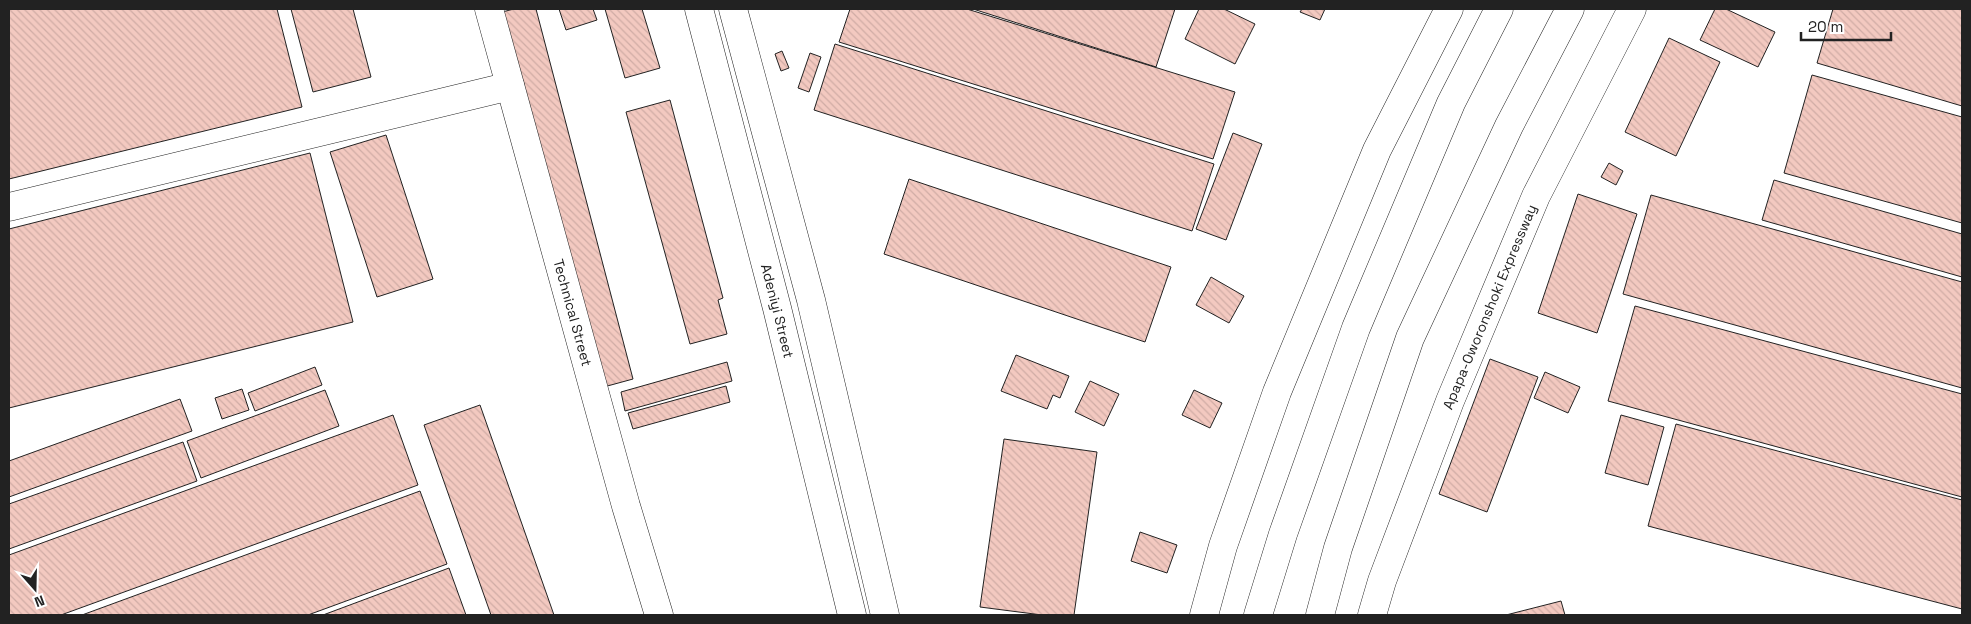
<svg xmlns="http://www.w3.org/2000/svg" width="1971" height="624" viewBox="0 0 1971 624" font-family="'Space Grotesk',sans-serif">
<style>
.building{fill:url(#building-back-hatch);stroke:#222}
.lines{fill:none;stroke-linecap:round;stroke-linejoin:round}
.minor-casing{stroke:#222;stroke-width:29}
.major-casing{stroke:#222;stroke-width:29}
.highway-casing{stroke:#222;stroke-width:29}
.minor{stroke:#fff;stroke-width:28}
.major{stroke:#fff;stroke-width:28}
.highway{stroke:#fff;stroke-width:28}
.labels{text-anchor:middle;stroke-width:4;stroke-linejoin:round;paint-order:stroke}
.street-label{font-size:14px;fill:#222;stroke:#fff}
</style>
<defs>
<pattern id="building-back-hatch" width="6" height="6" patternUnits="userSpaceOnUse" patternTransform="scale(1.25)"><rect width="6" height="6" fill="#f3c9c0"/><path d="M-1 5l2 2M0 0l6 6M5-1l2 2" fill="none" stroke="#d0aca5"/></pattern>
</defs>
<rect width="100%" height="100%" fill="#fff"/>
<!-- building -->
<path class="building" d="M 9,9 L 277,9 L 302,107 L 9,179 Z
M 291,9 L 353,9 L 371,77 L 313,92 Z
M 514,9 L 536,9 L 633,379 L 600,388 L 502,12 Z
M 559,9 L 593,9 L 597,20 L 566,30 Z
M 605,9 L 642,9 L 660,68 L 625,78 Z
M 850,9 L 967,9 L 1235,92 L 1213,159 L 839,42 Z
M 973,9 L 1175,9 L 1156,67 Z
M 1199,9 L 1224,9 L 1255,24 L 1235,64 L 1185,39 Z
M 1302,9 L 1325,9 L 1320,20 L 1300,12 Z
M 1715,9 L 1726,9 L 1775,32 L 1758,67 L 1700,40 Z
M 1833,9 L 1962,9 L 1962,106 L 1817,63 Z
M 1669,38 L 1720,62 L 1676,156 L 1625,132 Z
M 835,44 L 1214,164 L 1192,231 L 814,110 Z
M 782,51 L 789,68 L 781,71 L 775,54 Z
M 810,53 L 821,57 L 809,92 L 798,88 Z
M 1812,75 L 1962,117 L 1962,223 L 1784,173 Z
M 670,100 L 723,298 L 718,300 L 727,334 L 690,344 L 626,112 Z
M 1233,133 L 1262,144 L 1226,240 L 1196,229 Z
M 386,135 L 433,279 L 377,297 L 330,152 Z
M 310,153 L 353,322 L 9,408 L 9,229 Z
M 1609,163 L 1623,171 L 1616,185 L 1601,177 Z
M 909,179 L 1171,267 L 1145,342 L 884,254 Z
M 1774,180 L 1962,234 L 1962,277 L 1762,220 Z
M 1578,194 L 1637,214 L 1597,333 L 1538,313 Z
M 1651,195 L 1962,282 L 1962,388 L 1623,294 Z
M 1211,277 L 1244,296 L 1229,323 L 1196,305 Z
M 1635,306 L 1962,394 L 1962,497 L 1608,401 Z
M 1016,355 L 1069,376 L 1060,398 L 1053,395 L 1047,409 L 1001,391 Z
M 1490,359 L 1538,377 L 1487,512 L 1439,494 Z
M 727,362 L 732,381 L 625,411 L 621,392 Z
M 315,367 L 322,385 L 255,411 L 248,393 Z
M 1545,372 L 1580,387 L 1568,413 L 1534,398 Z
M 1090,381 L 1119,394 L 1104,426 L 1075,412 Z
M 726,386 L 730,402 L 633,429 L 628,413 Z
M 242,389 L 249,410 L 222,419 L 215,398 Z
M 325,390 L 339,426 L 201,478 L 187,441 Z
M 1194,390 L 1222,403 L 1210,428 L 1182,415 Z
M 180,399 L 192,431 L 9,497 L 9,461 Z
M 480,405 L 554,615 L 491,615 L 424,425 Z
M 393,415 L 418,485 L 61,615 L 9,615 L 9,555 Z
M 1621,415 L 1664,427 L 1648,485 L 1605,473 Z
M 1676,424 L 1962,500 L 1962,609 L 1648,526 Z
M 1004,439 L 1097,452 L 1074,615 L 1042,615 L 980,607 Z
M 183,442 L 197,481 L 9,549 L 9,504 Z
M 420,491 L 447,564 L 308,615 L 82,615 Z
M 1140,532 L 1177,545 L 1167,573 L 1131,561 Z
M 449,568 L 466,615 L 323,615 Z
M 1561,601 L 1565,615 L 1506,615 Z"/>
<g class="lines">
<defs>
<g id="minor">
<path id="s1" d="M 489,9 L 626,506 L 659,615"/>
<path id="s2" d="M 699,9 L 777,308 L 852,615"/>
<path d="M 733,9 L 811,300 L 885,615"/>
<path d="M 9,207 L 510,86"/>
</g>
<g id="major">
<path d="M 1204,615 L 1223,546 L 1277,392 L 1377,150 L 1449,9"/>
<path id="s3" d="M 1372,615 L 1382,581 L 1450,401 L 1536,196 L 1632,9"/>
</g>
<path id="highway" d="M 1258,615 L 1283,534 L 1356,328 L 1451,103 L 1499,9
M 1320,615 L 1338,548 L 1410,338 L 1509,126 L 1570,9"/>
</defs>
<!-- minor casing -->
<use href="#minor" class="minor-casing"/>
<!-- major casing -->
<use href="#major" class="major-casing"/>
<!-- highway casing -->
<use href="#highway" class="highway-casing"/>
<!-- minor -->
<use href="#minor" class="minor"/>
<!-- major -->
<use href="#major" class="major"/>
<!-- highway -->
<use href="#highway" class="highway"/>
</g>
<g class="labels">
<!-- street labels -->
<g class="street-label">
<text dy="5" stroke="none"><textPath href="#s3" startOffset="330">Apapa-Oworonshoki Expressway</textPath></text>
<text dy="5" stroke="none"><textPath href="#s1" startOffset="315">Technical Street</textPath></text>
<text dy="5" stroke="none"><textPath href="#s2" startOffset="312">Adeniyi Street</textPath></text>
</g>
</g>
<!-- border -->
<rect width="1971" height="624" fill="none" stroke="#222222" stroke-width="20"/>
<!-- north arrow -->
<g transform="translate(35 589) rotate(160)" stroke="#ffffff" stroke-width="4" paint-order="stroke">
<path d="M0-4L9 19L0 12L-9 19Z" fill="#222222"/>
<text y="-8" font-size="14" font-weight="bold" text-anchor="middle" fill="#222222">N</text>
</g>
<!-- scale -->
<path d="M1801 32v8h90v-8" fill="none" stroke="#222222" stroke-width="2.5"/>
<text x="1808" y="32" font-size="15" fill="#222222" stroke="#ffffff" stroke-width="4" paint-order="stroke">20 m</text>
</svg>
